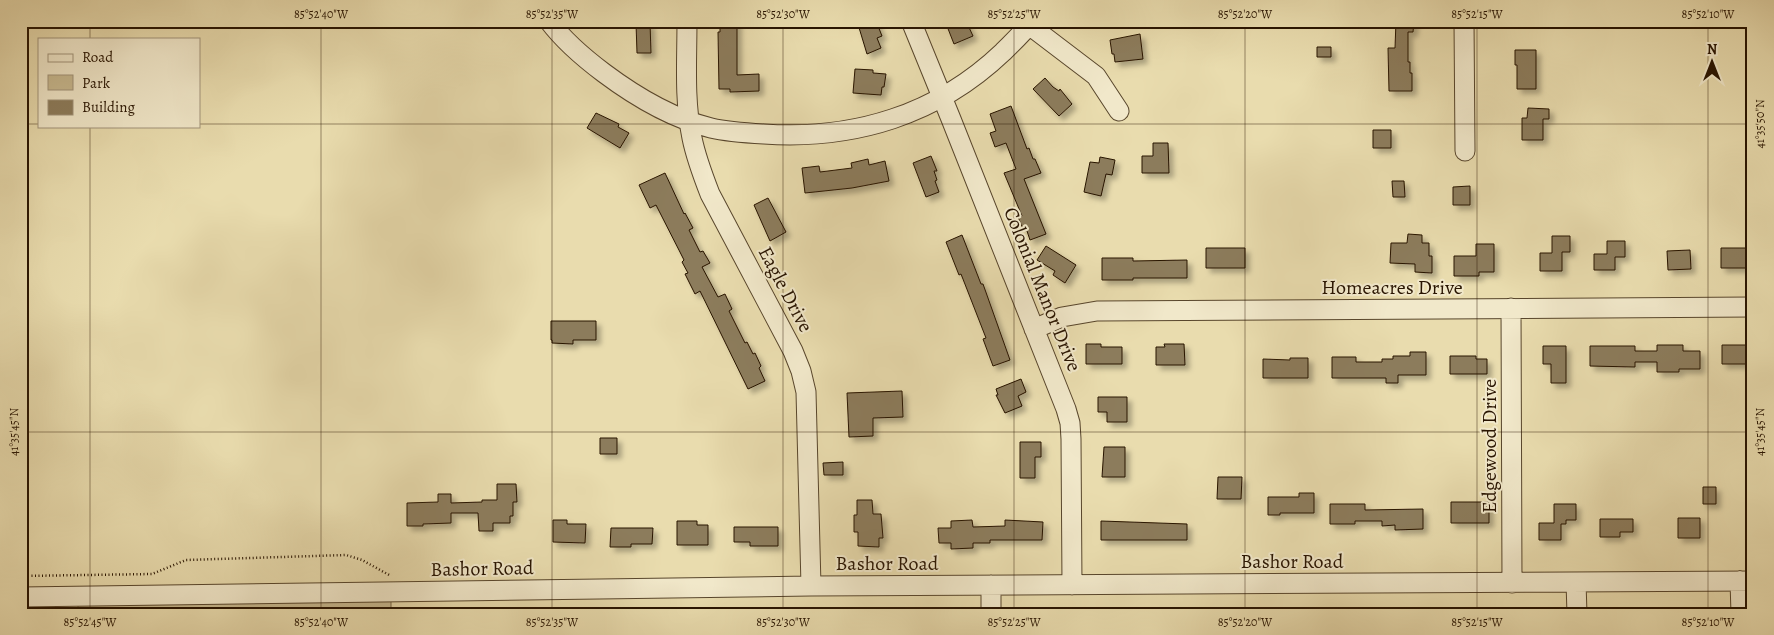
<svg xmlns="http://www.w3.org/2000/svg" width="1774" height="635" viewBox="0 0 1774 635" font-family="Alegreya,serif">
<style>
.green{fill:#c8ba91;stroke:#786749}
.building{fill:#8c7c5b;stroke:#281401;filter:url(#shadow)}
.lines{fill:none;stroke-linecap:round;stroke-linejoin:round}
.minor-casing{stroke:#58462c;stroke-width:21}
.path{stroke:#281401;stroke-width:2.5;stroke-dasharray:1 2.5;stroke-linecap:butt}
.minor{stroke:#f1e8ca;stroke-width:19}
.ticks{fill:none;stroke:#281401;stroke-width:1;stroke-opacity:0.45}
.labels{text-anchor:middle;stroke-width:4;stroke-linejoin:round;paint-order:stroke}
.street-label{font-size:20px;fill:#281401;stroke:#f1e8ca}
.neatline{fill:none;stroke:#281401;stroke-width:2}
.ticks-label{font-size:12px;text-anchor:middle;fill:#281401}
</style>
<defs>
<filter id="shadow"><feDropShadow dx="4.5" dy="4.5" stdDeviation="2.5" flood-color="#0004"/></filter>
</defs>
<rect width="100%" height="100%" fill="#e9dcae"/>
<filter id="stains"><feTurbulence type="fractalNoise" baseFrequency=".004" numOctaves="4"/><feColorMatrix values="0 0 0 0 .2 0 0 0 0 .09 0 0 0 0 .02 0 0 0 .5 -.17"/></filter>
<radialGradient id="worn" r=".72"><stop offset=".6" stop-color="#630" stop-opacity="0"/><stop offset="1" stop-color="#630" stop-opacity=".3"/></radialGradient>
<!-- green -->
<path class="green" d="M 391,601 L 391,614 L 78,614 L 78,602 Z"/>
<!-- building -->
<path class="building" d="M 720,21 L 737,21 L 737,75 L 759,74 L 759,91 L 730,92 L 730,89 L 719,89 L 718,32 L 720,32 Z
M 857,21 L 876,21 L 882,36 L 877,38 L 881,48 L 867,54 Z
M 945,21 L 966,21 L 973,36 L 954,44 Z
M 1396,21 L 1414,21 L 1413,32 L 1408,32 L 1408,62 L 1410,62 L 1410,73 L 1412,73 L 1412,91 L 1389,91 L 1388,48 L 1395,48 Z
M 636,23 L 650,23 L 651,53 L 637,53 Z
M 1140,34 L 1143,59 L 1115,62 L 1114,54 L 1112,54 L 1110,40 Z
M 1317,47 L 1331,47 L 1331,57 L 1317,57 Z
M 1515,50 L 1536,50 L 1536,89 L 1517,89 L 1517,65 L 1515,65 Z
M 855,69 L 873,70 L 873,73 L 886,74 L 884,87 L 882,87 L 881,95 L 853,93 Z
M 1045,78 L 1053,87 L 1059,91 L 1060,89 L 1072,104 L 1059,116 L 1033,89 Z
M 1011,106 L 1027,149 L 1029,148 L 1033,159 L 1035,159 L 1041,173 L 1024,179 L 1046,234 L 1030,240 L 1026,228 L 1023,229 L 1018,217 L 1022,216 L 1004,173 L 1016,169 L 1006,143 L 995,147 L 990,133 L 996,131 L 990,114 Z
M 1528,108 L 1549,109 L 1549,119 L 1543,119 L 1543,140 L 1522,140 L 1522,118 L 1527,118 Z
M 596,113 L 619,124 L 618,127 L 629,133 L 620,148 L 587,128 Z
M 1373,130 L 1391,130 L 1391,148 L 1373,148 Z
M 1153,143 L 1168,143 L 1169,173 L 1142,173 L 1142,156 L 1153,156 Z
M 931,156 L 937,171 L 934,171 L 937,180 L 935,181 L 939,192 L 926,197 L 913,163 Z
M 1100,157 L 1115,160 L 1112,175 L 1106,174 L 1101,196 L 1084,192 L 1090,162 L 1099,163 Z
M 868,159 L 869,165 L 885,161 L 889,181 L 852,188 L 805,193 L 802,168 L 819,166 L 820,172 L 852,168 L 851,163 Z
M 665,173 L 684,214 L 685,213 L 693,228 L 689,230 L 700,252 L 703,251 L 710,263 L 702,267 L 718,297 L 725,294 L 732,309 L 729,311 L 745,343 L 747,342 L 753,354 L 755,353 L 761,366 L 759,368 L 765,381 L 748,389 L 700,291 L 695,294 L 685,274 L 688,273 L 682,262 L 684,260 L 656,205 L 650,208 L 639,185 Z
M 1392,181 L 1404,181 L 1405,197 L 1393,197 Z
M 1470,186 L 1470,205 L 1453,205 L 1453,187 Z
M 768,198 L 786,232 L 770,241 L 754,205 Z
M 1408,234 L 1422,235 L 1422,243 L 1429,243 L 1429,256 L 1432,256 L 1432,273 L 1415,272 L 1415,264 L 1390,263 L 1391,243 L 1407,243 Z
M 962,235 L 981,284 L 983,284 L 1010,360 L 993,366 L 983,339 L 986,338 L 961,274 L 959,275 L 946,242 Z
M 1552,236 L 1570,236 L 1570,252 L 1562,252 L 1562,271 L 1540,271 L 1540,253 L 1552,253 Z
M 1607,241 L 1625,241 L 1625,257 L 1615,257 L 1615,270 L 1594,270 L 1594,254 L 1607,254 Z
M 1476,244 L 1494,244 L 1494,272 L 1479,272 L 1479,276 L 1454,276 L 1454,256 L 1476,256 Z
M 1046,246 L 1076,265 L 1065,283 L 1053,275 L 1055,271 L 1037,260 Z
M 1206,248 L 1245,248 L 1245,268 L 1206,268 Z
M 1721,248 L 1753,248 L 1753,268 L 1721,268 Z
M 1690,250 L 1691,269 L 1668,270 L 1667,251 Z
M 1102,258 L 1133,258 L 1133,261 L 1187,260 L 1187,278 L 1133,278 L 1133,280 L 1102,280 Z
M 551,321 L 596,321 L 596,340 L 573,340 L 573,344 L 552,343 L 552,340 L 551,340 Z
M 1086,344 L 1101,344 L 1101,347 L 1122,347 L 1122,364 L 1086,364 Z
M 1164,344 L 1184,344 L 1185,365 L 1156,365 L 1156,347 L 1165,347 Z
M 1657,345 L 1683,345 L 1683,351 L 1700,351 L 1700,369 L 1679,369 L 1679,372 L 1657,372 L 1657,362 L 1635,362 L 1635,367 L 1590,366 L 1590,346 L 1635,346 L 1635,351 L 1657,351 Z
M 1722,345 L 1753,345 L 1753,364 L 1722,364 Z
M 1543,346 L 1566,346 L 1566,383 L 1551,383 L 1551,364 L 1543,364 Z
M 1410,352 L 1426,352 L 1426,375 L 1398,375 L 1398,383 L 1386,383 L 1386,378 L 1332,378 L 1332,357 L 1356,357 L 1356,362 L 1382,362 L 1382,359 L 1393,359 L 1393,356 L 1410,356 Z
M 1450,356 L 1476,356 L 1476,359 L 1487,359 L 1487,374 L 1450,374 Z
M 1290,358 L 1308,358 L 1308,378 L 1263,378 L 1263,359 L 1290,360 Z
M 1021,379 L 1026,392 L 1018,396 L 1022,406 L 1005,413 L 996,395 L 998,395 L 996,389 Z
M 902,391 L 903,417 L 873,418 L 873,436 L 849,437 L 847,393 Z
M 1098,397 L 1127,397 L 1127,422 L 1107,422 L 1107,412 L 1098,412 Z
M 600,438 L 617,438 L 617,454 L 600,454 Z
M 1020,442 L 1041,442 L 1041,457 L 1035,457 L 1035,478 L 1020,478 Z
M 1104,447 L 1125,447 L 1125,477 L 1102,477 Z
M 843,462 L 843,475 L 824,475 L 823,463 Z
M 1218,477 L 1242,477 L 1241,499 L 1217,499 Z
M 497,484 L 516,484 L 517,502 L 513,502 L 513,516 L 510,516 L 510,523 L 493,523 L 493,531 L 479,531 L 478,513 L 451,513 L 451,523 L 423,524 L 423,526 L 407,526 L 407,503 L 438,502 L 438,494 L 451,494 L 451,503 L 482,502 L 482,500 L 497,500 Z
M 1703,487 L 1716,487 L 1716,504 L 1703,504 Z
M 1299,493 L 1314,493 L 1314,513 L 1280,513 L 1280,515 L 1268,515 L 1268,497 L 1299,497 Z
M 857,500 L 872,500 L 873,514 L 881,514 L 883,538 L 879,538 L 879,547 L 858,546 L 858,532 L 854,532 L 854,515 L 857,515 Z
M 1451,502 L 1489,502 L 1489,523 L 1451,523 Z
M 1330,504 L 1365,504 L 1365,510 L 1423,509 L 1423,529 L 1395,530 L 1395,525 L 1382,526 L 1382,521 L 1355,521 L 1355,524 L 1330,524 Z
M 1554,504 L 1576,504 L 1576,520 L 1566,520 L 1566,524 L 1561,524 L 1561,540 L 1539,540 L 1539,523 L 1554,523 Z
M 1678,518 L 1700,518 L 1700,538 L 1678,538 Z
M 1600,519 L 1633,519 L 1633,532 L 1620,532 L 1620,537 L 1600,537 Z
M 553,520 L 567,520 L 567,524 L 586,524 L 585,543 L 553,542 Z
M 972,520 L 973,527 L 1005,526 L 1005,520 L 1043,522 L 1042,540 L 990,540 L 990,543 L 973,543 L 973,548 L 951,549 L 951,543 L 939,543 L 938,528 L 951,528 L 951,521 Z
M 677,521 L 697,521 L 697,525 L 708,525 L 708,545 L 677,545 Z
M 1101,521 L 1187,524 L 1187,540 L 1101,540 Z
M 734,527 L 778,527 L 778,546 L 750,546 L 750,542 L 734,542 Z
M 611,528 L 653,528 L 652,544 L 631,544 L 631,547 L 610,547 Z"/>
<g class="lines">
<defs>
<path id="minor" d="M 549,21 C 564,41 584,58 604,73 C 636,97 671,118 711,128 C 728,132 746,133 764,134 C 854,140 937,115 1003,52 C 1013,42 1024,32 1032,21
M 687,21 C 687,60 684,100 692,138 C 696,158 703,176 710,194 L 793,351 L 801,371 L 806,392 L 811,586
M 911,21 L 951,119 L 1066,409 L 1070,423 L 1071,439 L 1072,585
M 1464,21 L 1465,151
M 1029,25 L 1096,76 L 1119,111
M 1511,308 L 1512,583
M 1034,329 L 1062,317 L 1097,311 L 1753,307
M 1740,581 L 1741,614
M 1576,582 L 1577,614
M 991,585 L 991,614
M 21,597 L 811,586 L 1753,581"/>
</defs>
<!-- minor casing -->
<use href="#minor" class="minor-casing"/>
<!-- path -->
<path class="path" d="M 21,576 L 152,574 L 186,560 L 346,555 L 362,560 L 391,576"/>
<!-- minor -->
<use href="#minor" class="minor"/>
</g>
<!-- ticks -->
<path class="ticks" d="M 90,21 L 90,39M 321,21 L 321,614M 552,21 L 552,614M 783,21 L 783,614M 1014,21 L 1014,614M 1245,21 L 1245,614M 1477,21 L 1477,614M 1708,21 L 1708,614M 21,124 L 39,124M 199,124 L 1753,124M 90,126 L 90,614M 21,432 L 1753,432"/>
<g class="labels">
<!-- street labels -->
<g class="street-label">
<text x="1392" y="294">Homeacres Drive</text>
<text transform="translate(786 289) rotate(62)" y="7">Eagle Drive</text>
<text transform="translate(1043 289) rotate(68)" y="7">Colonial Manor Drive</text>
<text transform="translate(1489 446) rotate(-90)" y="7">Edgewood Drive</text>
<text x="1292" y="568">Bashor Road</text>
<text x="887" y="570">Bashor Road</text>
<text transform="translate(482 568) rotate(-1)" y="7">Bashor Road</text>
</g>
</g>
<!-- margin -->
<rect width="1774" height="635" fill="none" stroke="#e9dcae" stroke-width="55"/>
<!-- legend -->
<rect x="38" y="38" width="162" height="90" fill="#f1e8ca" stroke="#a1937a"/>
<rect x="48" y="54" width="25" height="8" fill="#f1e8ca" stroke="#a1937a"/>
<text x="82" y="62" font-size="15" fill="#281401">Road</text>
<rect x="48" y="75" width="25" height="15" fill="#c8ba91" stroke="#a1937a"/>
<text x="82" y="88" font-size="15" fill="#281401">Park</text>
<rect x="48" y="100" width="25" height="15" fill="#8c7c5b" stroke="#a1937a"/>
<text x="82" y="112" font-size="15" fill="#281401">Building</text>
<!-- north arrow -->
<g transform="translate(1712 62)" stroke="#f1e8ca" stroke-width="4" paint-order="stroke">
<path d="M0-4L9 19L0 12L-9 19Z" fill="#281401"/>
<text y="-8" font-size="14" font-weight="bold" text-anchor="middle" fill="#281401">N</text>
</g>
<rect x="28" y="28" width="1718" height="580" class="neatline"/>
<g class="ticks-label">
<text x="321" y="18">85°52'40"W</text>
<text x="552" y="18">85°52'35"W</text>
<text x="783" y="18">85°52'30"W</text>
<text x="1014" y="18">85°52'25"W</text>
<text x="1245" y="18">85°52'20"W</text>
<text x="1477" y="18">85°52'15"W</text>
<text x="1708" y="18">85°52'10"W</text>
<text transform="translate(1760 124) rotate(-90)" y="4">41°35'50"N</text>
<text transform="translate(14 432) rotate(-90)" y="4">41°35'45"N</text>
<text transform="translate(1760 432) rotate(-90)" y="4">41°35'45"N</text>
<text x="90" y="626">85°52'45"W</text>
<text x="321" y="626">85°52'40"W</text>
<text x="552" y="626">85°52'35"W</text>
<text x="783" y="626">85°52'30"W</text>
<text x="1014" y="626">85°52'25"W</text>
<text x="1245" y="626">85°52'20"W</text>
<text x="1477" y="626">85°52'15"W</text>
<text x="1708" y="626">85°52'10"W</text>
</g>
<rect width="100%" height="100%" filter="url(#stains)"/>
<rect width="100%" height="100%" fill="url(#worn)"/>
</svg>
